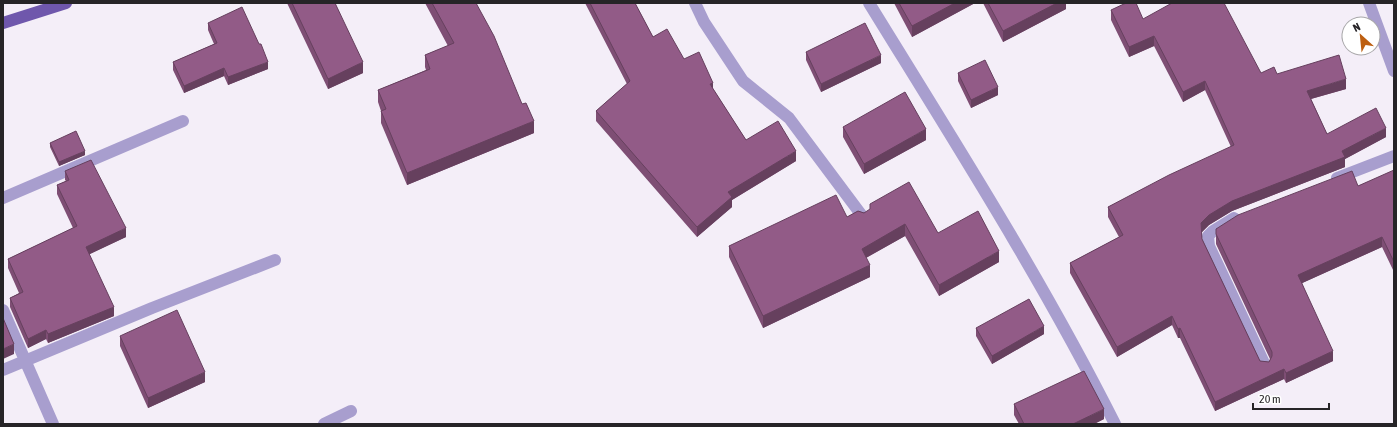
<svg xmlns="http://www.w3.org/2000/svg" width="1397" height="427" viewBox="0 0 1397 427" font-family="'Asap Condensed',sans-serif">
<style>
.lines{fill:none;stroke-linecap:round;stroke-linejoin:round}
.minor{stroke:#a89ece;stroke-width:12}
.major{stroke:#6f57ac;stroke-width:12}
.wall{fill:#7e4e74}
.shaded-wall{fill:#66405e}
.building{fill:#925b87;stroke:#66405e}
</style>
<rect width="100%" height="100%" fill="#f4eef8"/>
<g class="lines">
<!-- minor -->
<path class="minor" d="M 695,3 L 704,22 L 743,81 L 789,118 L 863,217
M 869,3 C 954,141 1042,279 1115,424
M 1369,3 L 1394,71
M 1337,178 L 1394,156
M 3,198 L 183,121
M 1234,218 L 1213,231 L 1208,236 L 1209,246 L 1265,365
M 3,310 L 53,424
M 3,370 L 152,308 L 275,260
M 324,424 L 351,411"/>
<!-- major -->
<path class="major" d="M 3,23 L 66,3"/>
</g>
<!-- wall -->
<path class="wall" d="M 287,3 L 335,3 L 363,73 L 328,89 Z
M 425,3 L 476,3 L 534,133 L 407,185 L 381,123 L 381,111 L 378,102 L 378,90 L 426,70 L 425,67 L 425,55 L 448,46 Z
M 585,3 L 635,3 L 653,37 L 684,59 L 713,89 L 746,140 L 796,161 L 732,200 L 732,207 L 697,237 L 596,121 L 596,111 L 627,84 Z
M 894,3 L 975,3 L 912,37 Z
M 983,3 L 1066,3 L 1066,9 L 1003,42 Z
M 1111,10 L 1143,19 L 1261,73 L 1277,74 L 1346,89 L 1311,99 L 1327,134 L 1386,137 L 1345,159 L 1345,167 L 1232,211 L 1209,225 L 1202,232 L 1202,239 L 1260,361 L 1269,362 L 1270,359 L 1216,244 L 1216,229 L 1358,186 L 1394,171 L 1394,272 L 1382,247 L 1302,283 L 1333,361 L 1286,383 L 1284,379 L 1215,411 L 1180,338 L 1178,338 L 1172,325 L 1117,357 L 1070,273 L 1070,263 L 1119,237 L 1108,217 L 1108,207 L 1231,147 L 1205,90 L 1183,102 L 1154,46 L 1129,57 L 1111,20 Z
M 208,23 L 268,69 L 228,85 L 224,76 L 184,93 L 173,70 L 173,62 L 214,44 L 208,30 Z
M 806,52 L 881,63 L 821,92 L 806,60 Z
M 958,73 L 998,95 L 971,108 L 958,81 Z
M 843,127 L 926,140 L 864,174 L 843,137 Z
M 50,143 L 85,155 L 59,166 L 50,147 Z
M 65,171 L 126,237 L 89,254 L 114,316 L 48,343 L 46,339 L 28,348 L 10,307 L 10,298 L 19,293 L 8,268 L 8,259 L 73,228 L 57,194 L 57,185 L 66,181 L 65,180 Z
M 858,211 L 938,233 L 999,262 L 939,296 L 905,236 L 866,258 L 870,277 L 763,328 L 729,257 L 729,246 L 847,217 Z
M 976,328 L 1044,334 L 992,364 L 976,336 Z
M 120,336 L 205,382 L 148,408 L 120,346 Z
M 1014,404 L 1104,419 L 1094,424 L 1019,424 L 1014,415 Z"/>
<!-- shaded-wall -->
<path class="shaded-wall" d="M 955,3 L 975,3 L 912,37 L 912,26 Z
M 1057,3 L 1066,3 L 1066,9 L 1003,42 L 1003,31 Z
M 1154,36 L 1154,46 L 1129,57 L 1129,47 Z
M 881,55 L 881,63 L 821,92 L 821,84 Z
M 268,62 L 268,69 L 228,85 L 228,77 Z
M 363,62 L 363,73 L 328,89 L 328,79 Z
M 224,68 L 224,76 L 184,93 L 184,86 Z
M 1346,79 L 1346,89 L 1307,100 L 1307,91 Z
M 1205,81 L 1205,90 L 1183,102 L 1183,92 Z
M 713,83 L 713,93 L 710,84 Z
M 998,87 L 998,95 L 971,108 L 971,100 Z
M 534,121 L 534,133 L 407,185 L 407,173 Z
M 1386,128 L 1386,137 L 1345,159 L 1345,167 L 1232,211 L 1209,225 L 1201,233 L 1201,223 L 1209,215 L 1232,201 L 1342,151 Z
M 926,129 L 926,140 L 864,174 L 864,164 Z
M 85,151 L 85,155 L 59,166 L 59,162 Z
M 796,151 L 796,161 L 732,200 L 732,207 L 697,237 L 697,227 L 728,192 Z
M 905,224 L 905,236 L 862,260 L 862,249 Z
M 126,228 L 126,237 L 86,256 L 86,247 Z
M 1382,237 L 1382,247 L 1298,285 L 1298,275 Z
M 999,251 L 999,262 L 939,296 L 939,285 Z
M 870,265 L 870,277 L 763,328 L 763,316 Z
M 114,307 L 114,316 L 48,343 L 48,334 Z
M 1172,316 L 1172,325 L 1117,357 L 1117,347 Z
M 1044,326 L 1044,334 L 992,364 L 992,356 Z
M 1180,328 L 1180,338 L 1178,338 L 1178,329 Z
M 46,330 L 46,339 L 28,348 L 28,339 Z
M 14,344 L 14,354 L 3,359 L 3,349 Z
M 1333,351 L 1333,361 L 1286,383 L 1286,373 Z
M 1284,369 L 1284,379 L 1215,411 L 1215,402 Z
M 205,372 L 205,382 L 148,408 L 148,398 Z
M 1104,409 L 1104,419 L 1094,424 L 1073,424 Z"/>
<!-- building -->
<path class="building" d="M 292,3 L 335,3 L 363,62 L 328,79 Z
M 432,3 L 476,3 L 494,36 L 522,104 L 526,103 L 534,121 L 407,173 L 381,111 L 386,109 L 378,90 L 430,69 L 425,55 L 454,43 Z
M 590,3 L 635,3 L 653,37 L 667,29 L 684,59 L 699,52 L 713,83 L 710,84 L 746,140 L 778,121 L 796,151 L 728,192 L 732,197 L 697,227 L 596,111 L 630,81 Z
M 899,3 L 955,3 L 912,26 Z
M 988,3 L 1057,3 L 1003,31 Z
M 1126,3 L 1136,3 L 1143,19 L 1172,3 L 1224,3 L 1261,73 L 1274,67 L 1277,74 L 1339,55 L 1346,79 L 1307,91 L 1327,134 L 1376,108 L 1386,128 L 1342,151 L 1345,157 L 1232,201 L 1209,215 L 1201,223 L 1202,239 L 1260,361 L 1269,362 L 1272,356 L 1272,352 L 1216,234 L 1216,229 L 1238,215 L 1352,171 L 1358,186 L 1394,170 L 1394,262 L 1382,237 L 1298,275 L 1333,351 L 1286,373 L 1284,369 L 1215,402 L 1180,328 L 1178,329 L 1172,316 L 1117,347 L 1070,263 L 1123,235 L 1108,207 L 1169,175 L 1234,145 L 1205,81 L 1183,92 L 1154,36 L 1129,47 L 1111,10 Z
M 242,7 L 259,44 L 261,44 L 268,62 L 228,77 L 224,68 L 184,86 L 173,62 L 217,43 L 208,23 Z
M 865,23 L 881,55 L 821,84 L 806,52 Z
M 985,60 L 998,87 L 971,100 L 958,73 Z
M 905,92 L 926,129 L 864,164 L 843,127 Z
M 76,131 L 85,151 L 59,162 L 50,143 Z
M 91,160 L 126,228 L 86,247 L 114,307 L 48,334 L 46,330 L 28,339 L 10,298 L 23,292 L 8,259 L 77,226 L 57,185 L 69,180 L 65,171 Z
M 909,182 L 938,233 L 978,211 L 999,251 L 939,285 L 905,224 L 862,249 L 870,265 L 763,316 L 729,246 L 836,195 L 847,217 L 858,211 L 864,213 L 870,209 L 870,204 Z
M 1029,299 L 1044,326 L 992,356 L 976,328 Z
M 177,310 L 205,372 L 148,398 L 120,336 Z
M 3,318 L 14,344 L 3,349 Z
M 1084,371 L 1104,409 L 1073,424 L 1024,424 L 1014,404 Z"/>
<!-- border -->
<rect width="1397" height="427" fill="none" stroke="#262427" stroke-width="8"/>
<!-- north arrow -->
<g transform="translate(1361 36) rotate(333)"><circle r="19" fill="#ffffff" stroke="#a8a7a9"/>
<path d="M0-3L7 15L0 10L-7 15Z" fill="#bd5f11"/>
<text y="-6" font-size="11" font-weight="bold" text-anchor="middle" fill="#262427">N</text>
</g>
<!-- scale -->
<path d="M1253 403v6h76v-6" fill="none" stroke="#262427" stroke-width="2"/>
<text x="1259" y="403" font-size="12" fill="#262427" stroke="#ffffff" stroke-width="3" paint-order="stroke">20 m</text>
</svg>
